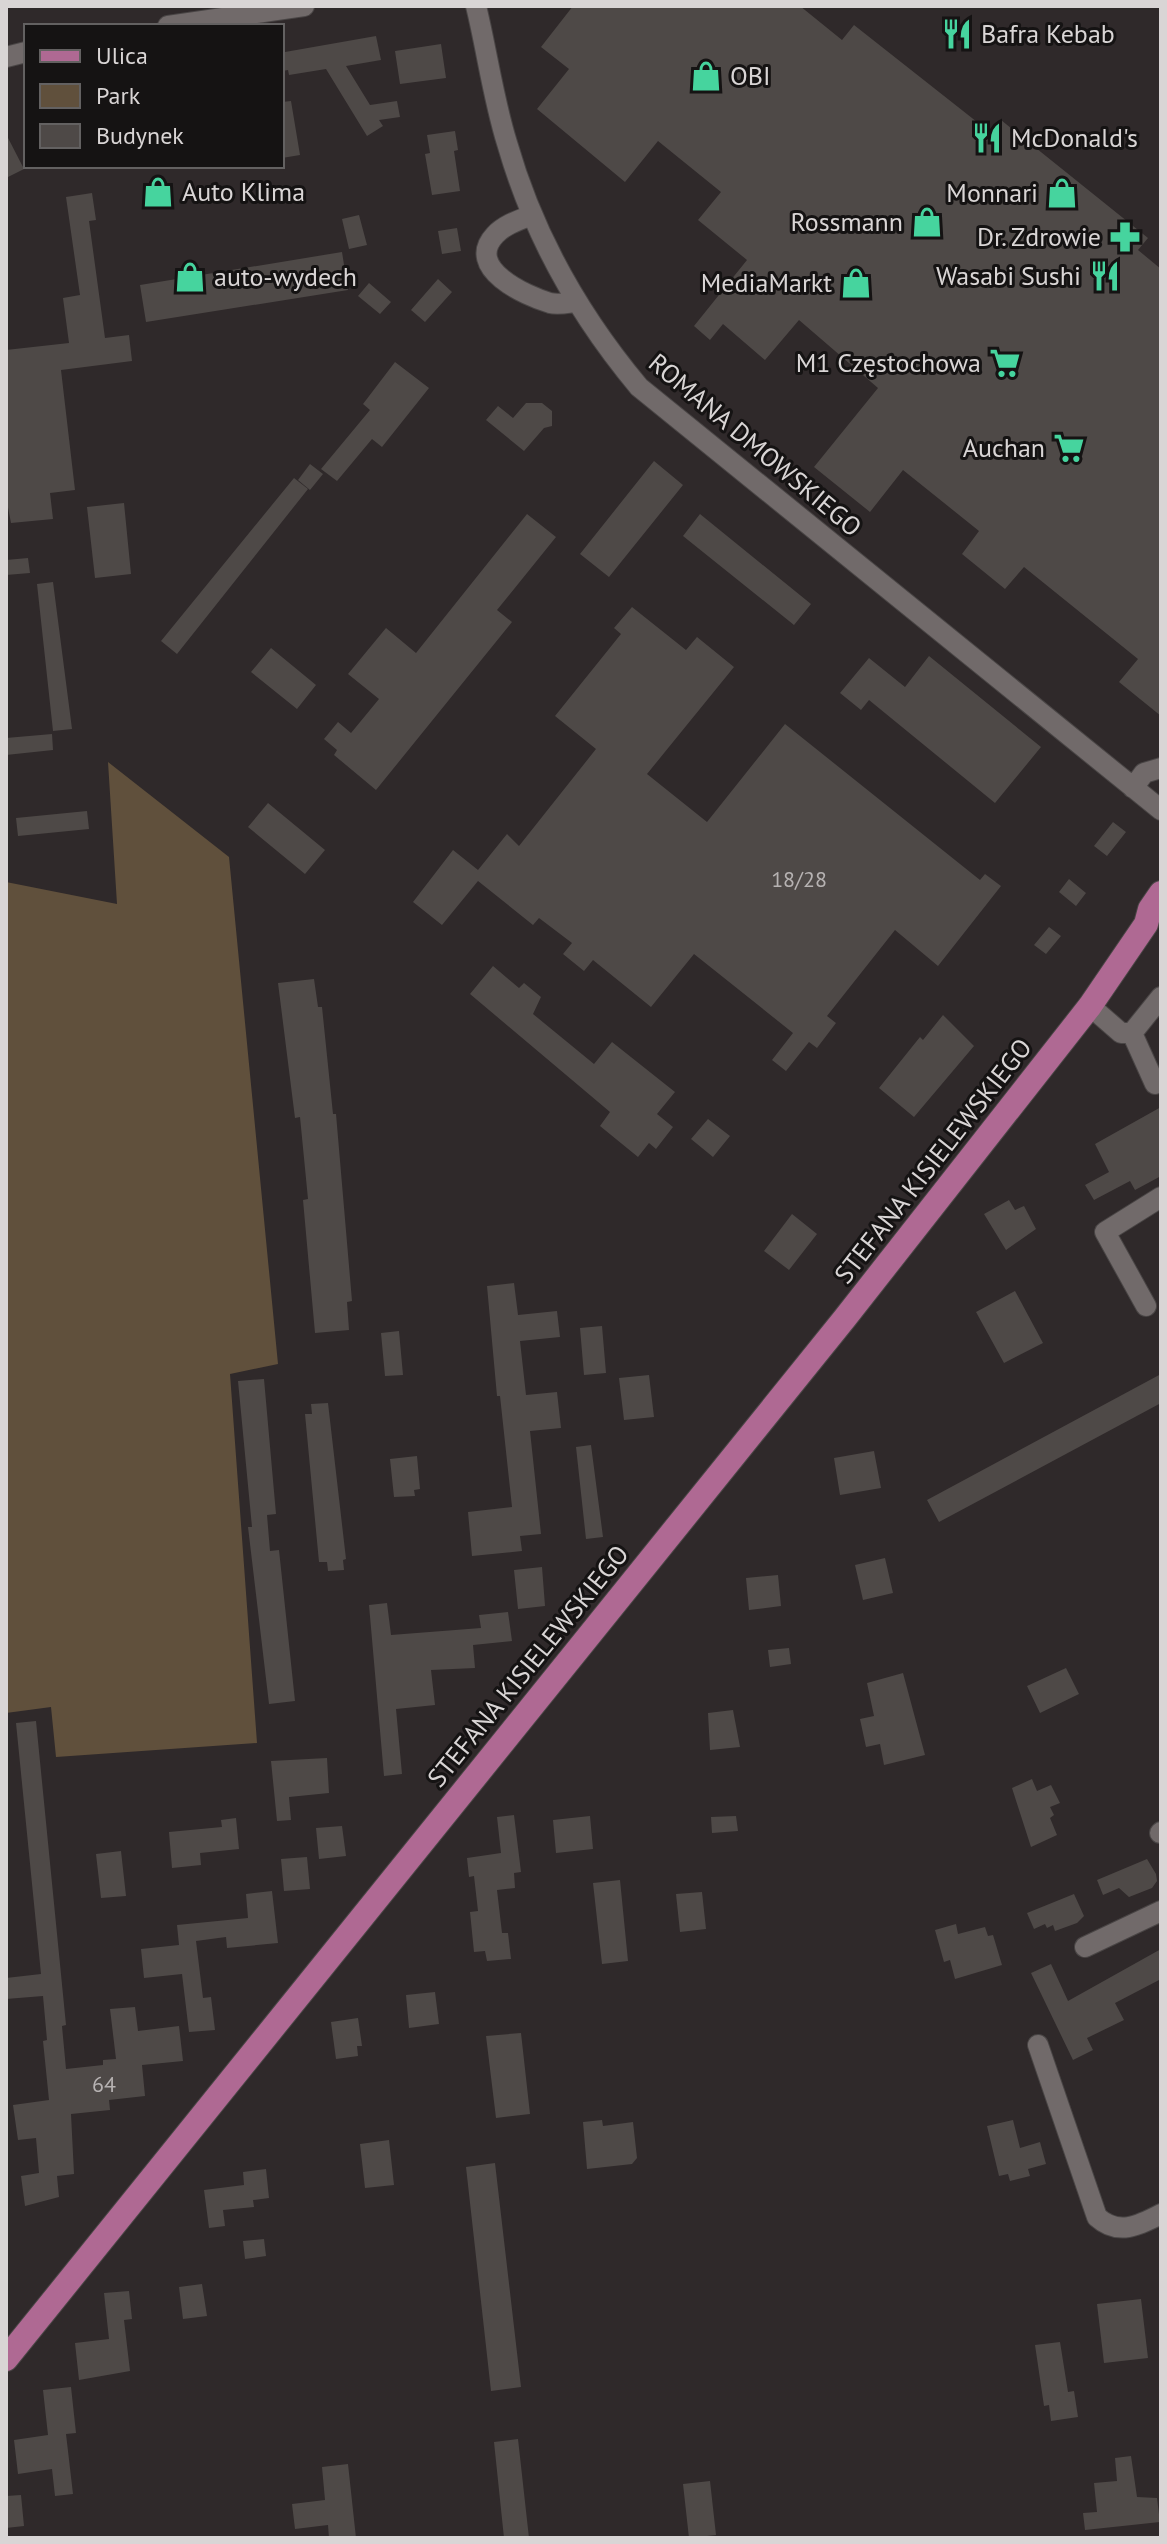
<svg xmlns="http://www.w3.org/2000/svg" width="1167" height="2544" font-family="'PT Sans',sans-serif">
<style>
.green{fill:#60503c}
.building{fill:#4e4947}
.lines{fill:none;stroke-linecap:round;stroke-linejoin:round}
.minor-casing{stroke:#494545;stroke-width:22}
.major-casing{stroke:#494545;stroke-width:26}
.minor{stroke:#716a6a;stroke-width:20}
.major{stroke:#af6993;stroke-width:24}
.labels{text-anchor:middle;stroke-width:6;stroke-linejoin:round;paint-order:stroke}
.number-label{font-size:22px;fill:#b6b2b2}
.poi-label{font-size:26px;fill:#d9d5d5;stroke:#151313;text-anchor:end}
.street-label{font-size:26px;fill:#d9d5d5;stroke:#151313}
</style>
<rect width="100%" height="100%" fill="#2f292a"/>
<!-- green -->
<path class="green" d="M108 762 229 857 278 1364 230 1374 257 1743 56 1757 51 1707 6 1713V882L117 904Z"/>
<!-- building -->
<path class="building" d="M573 6H800L842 40 854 25 991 133 1001 120 1148 238 1138 250 1161 269V716L1119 682 1138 659 1024 567 1005 589 962 554 979 531 903 470 870 512 814 467 878 388 799 320 765 360 723 324 710 340 694 326 747 260 698 220 721 192 658 141 625 182 537 109 569 69 541 47Z
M376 36 381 60 346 66 370 105 397 101 400 117 379 120 383 126 367 136 326 69 289 75 288 70 282 71 285 52Z
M441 44 446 78 400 84 395 51Z
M291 101 300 155 282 158V102Z
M455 131 458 150 454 151 460 191 432 195 425 154 430 153 427 135Z
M6 134 24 169 6 178Z
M92 193 96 220 89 221 105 338 129 335 132 361 61 370 75 490 50 493 53 519 11 523 6 497V350L69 343 63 298 80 295 66 197Z
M359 215 367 245 349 249 342 219Z
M457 228 461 251 442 254 438 231Z
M342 252 348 290 146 322 140 285Z
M438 279 452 292 425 322 411 310Z
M369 283 391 302 380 314 358 296Z
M395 362 429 388 382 447 372 439 337 481 321 469 370 410 363 404Z
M526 403H542L552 411V426L544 428 524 451 486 420 498 406 513 418Z
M654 461 683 485 609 577 580 554Z
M310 464 323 474 310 490 298 480Z
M294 478 308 489 177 654 161 641Z
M124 503 131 574 95 578 87 507Z
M527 514 556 537 497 610 512 622 376 790 334 755 337 750 324 739 338 722 351 733 379 699 348 674 386 628 416 653Z
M700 514 811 604 794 625 683 536Z
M28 558 30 573 6 575V560Z
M53 582 72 729 53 731 37 584Z
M632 607 686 650 697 637 734 667 647 774 707 822 785 724 980 880 985 874 1001 886 938 966 895 930 827 1016 836 1023 817 1048 809 1042 786 1071 772 1060 793 1033 694 954 651 1007 593 960 584 971 563 954 572 943 539 918 533 925 478 881 442 925 413 902 453 850 478 870 507 834 519 846 596 749 555 716 621 634 614 628Z
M271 648 316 685 297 709 251 672Z
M929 656 1041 747 995 803 869 700 861 710 840 693 869 658 905 687Z
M52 734 53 750 6 755V738Z
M268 803 325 850 305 874 248 827Z
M87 811 89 829 18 836 16 818Z
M1113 822 1126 832 1107 856 1094 846Z
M1069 879 1086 893 1076 906 1059 892Z
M1049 927 1061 936 1046 954 1034 945Z
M493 966 519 988 524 983 541 997 533 1014 594 1064 612 1042 675 1092 657 1114 673 1127 656 1149 649 1143 638 1157 600 1126 610 1112 470 994Z
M314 979 318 1007H322L333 1114H336L352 1301 347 1302 349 1330 315 1333 303 1200 308 1199 300 1117 295 1118 278 983Z
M943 1015 974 1046 914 1117 879 1088 920 1037 923 1040Z
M1161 1107V1176L1135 1190 1130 1181 1094 1200 1085 1185 1109 1172 1095 1144Z
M708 1119 730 1136 713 1157 691 1139Z
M1009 1200 1015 1210 1024 1206 1036 1229 1006 1250 984 1214Z
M792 1214 817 1234 789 1270 764 1251Z
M514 1283 518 1315 557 1311 560 1337 520 1341 526 1395 557 1392 561 1428 530 1431 541 1534 520 1536 522 1551 472 1556 468 1512 512 1507 500 1396H497L487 1286Z
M1015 1291 1043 1343 1004 1363 976 1312Z
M602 1326 606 1373 584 1375 580 1328Z
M399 1331 403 1375 385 1376 381 1333Z
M1161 1374V1403L939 1522 927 1500Z
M649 1375 654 1417 624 1420 619 1378Z
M264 1379 276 1514 267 1515 270 1551 279 1550 295 1701 269 1704 248 1527H252L238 1381Z
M328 1403 346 1559 343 1560 344 1570 328 1571 327 1562H319L305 1414H312L311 1404Z
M591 1445 603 1537 586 1539 576 1447Z
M874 1451 881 1488 840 1495 834 1458Z
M417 1456 420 1489 414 1490 415 1496 394 1497 390 1459Z
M885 1558 893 1593 863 1600 855 1565Z
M542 1567 545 1606 518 1609 514 1570Z
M778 1575 781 1606 749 1610 746 1578Z
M387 1603 391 1635 481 1628 479 1615 508 1612 512 1641 473 1645 475 1668 431 1670 435 1705 396 1709 402 1774 384 1776 369 1605Z
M789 1648 791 1664 770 1667 768 1650Z
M1066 1668 1079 1694 1040 1713 1027 1686Z
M903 1673 925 1755 884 1765 880 1744 866 1747 860 1719 874 1716 867 1683Z
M733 1710 740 1747 710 1750 708 1713Z
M36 1721 66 2025 62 2026 66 2069 103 2065V2060L116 2059 110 2009 135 2007 138 2031 179 2026 183 2061 142 2065 145 2096 109 2100 110 2110 71 2114 74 2174 57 2176 59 2197 25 2206 21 2176 39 2173 36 2138 18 2140 13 2105 49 2100 43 2041 47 2040 43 1996 6 1999V1978L41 1974 16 1723Z
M327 1758 329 1793 289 1797 291 1820 277 1821 271 1761Z
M1032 1779 1037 1791 1051 1785 1060 1803 1050 1807 1054 1815 1050 1818 1057 1835 1031 1847 1012 1788Z
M514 1815 521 1872 514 1873 515 1888 497 1890 502 1933H508L511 1959 487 1961 485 1951 474 1952 470 1912 478 1911 474 1876 469 1877 467 1858 501 1853 497 1817Z
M590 1816 593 1849 556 1853 553 1820Z
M736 1816 738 1831 712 1833 711 1817Z
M236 1818 239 1849 200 1853 201 1865 172 1868 169 1832 222 1827 221 1820Z
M342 1826 346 1856 319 1859 316 1828Z
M121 1851 126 1896 101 1898 96 1854Z
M307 1857 310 1889 284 1891 281 1859Z
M1147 1859 1156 1874 1157 1881 1152 1888 1129 1897 1119 1888 1103 1895 1097 1880Z
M620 1880 628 1961 602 1964 593 1883Z
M272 1891 278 1943 227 1948 226 1937 196 1941 203 1998 211 1997 215 2030 189 2032 182 1974 144 1978 141 1949 179 1945 177 1925 248 1918 246 1894Z
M702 1892 706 1929 680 1932 676 1894Z
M1074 1894 1084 1916 1077 1923 1055 1931 1053 1925 1047 1928 1045 1924 1034 1929 1027 1913Z
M956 1924 958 1934 985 1927 988 1936 993 1935 1002 1965 955 1979 950 1960 944 1962 935 1930Z
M1161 1949V1979L1115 2003 1124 2020 1087 2038 1093 2050 1073 2060 1031 1973 1051 1964 1068 2001Z
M435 1992 439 2024 409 2028 406 1995Z
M358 2018 362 2046H357L358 2056 336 2059 331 2022Z
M521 2033 530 2114 496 2118 486 2036Z
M602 2120 603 2126 633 2122 637 2158 632 2164 587 2169 583 2122Z
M1013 2120 1020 2148 1040 2142 1046 2164 1028 2169 1030 2176 1010 2181 1008 2174 999 2176 987 2126Z
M389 2140 394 2185 365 2188 360 2144Z
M495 2163 521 2387 491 2391 466 2167Z
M266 2169 269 2198 253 2200 254 2207 223 2210 225 2226 209 2228 204 2190 244 2185 243 2172Z
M264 2239 266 2256 245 2259 243 2241Z
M202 2284 207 2316 183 2319 179 2287Z
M129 2291 132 2319 124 2320 130 2371 79 2380 75 2343 109 2339 104 2293Z
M1141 2299 1148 2358 1104 2363 1097 2304Z
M1060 2342 1068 2392 1074 2391 1078 2417 1051 2421 1049 2405 1044 2406 1035 2345Z
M71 2387 76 2433 66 2434 73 2494 55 2496 52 2469 18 2474 14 2440 48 2435 43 2390Z
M518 2439 529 2538H504L494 2442Z
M1131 2456 1137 2497 1157 2498 1160 2522 1085 2530 1083 2513 1097 2512 1094 2483 1117 2481 1115 2458Z
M348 2464 356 2538H329L328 2525 295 2529 292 2504 325 2500 322 2467Z
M710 2481 716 2535 689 2538 683 2484Z
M21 2495 24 2526 6 2528V2496Z"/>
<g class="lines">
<!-- minor casing -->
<g class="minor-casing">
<path id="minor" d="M476 6C487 51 493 98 507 143 533 234 578 314 639 387L1161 810
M168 26 304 6
M6 57 26 52
M532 215C519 220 504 225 495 235 464 268 526 296 550 303 558 305 567 303 575 302
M1133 788 1144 773 1161 768
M1090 1006 1121 1033H1132L1161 997
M1132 1033 1155 1084
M1146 1306 1105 1232 1161 1197
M1160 1833 1161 1832
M1085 1947 1161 1911
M1038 2045 1097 2217C1118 2236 1138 2226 1161 2214"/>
</g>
<!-- major casing -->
<g class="major-casing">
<path id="major" d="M6 2359 845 1318 1090 1006 1146 924 1150 909 1161 893"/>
</g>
<!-- minor -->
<use href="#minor" class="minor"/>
<!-- major -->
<use href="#major" class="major"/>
</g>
<!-- icons -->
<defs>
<g id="restaurant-bare" transform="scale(2.4)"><path d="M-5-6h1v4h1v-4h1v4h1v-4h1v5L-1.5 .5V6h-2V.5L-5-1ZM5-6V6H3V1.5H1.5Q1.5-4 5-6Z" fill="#46d49e" stroke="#151313" stroke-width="2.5" paint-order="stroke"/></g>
<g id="shop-bare" transform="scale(2.4)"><path d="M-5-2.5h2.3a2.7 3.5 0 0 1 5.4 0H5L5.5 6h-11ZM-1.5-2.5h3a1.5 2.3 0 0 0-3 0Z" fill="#46d49e" stroke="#151313" stroke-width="2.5" paint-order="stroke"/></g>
<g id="pharmacy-bare" transform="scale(2.4)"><path d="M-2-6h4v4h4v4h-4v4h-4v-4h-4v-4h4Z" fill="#46d49e" stroke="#151313" stroke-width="2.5" paint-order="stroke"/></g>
<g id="supermarket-bare" transform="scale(2.4)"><path d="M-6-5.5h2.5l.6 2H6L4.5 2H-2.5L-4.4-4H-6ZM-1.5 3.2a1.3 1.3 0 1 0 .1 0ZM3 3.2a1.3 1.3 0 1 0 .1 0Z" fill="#46d49e" stroke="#151313" stroke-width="2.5" paint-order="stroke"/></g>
</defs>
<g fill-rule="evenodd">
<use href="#restaurant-bare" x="957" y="34"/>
<use href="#shop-bare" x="706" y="76"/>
<use href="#restaurant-bare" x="987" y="138"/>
<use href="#shop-bare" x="158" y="192"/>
<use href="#shop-bare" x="1062" y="193"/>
<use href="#shop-bare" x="927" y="222"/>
<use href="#pharmacy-bare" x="1125" y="237"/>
<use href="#restaurant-bare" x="1105" y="276"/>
<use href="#shop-bare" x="190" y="277"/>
<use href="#shop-bare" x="856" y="283"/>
<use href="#supermarket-bare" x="1005" y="363"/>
<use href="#supermarket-bare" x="1069" y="448"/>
</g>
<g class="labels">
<!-- number labels -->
<g class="number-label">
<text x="799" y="887">18/28</text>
<text x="104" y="2092">64</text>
</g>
<!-- poi labels -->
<g class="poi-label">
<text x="981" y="43" text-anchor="start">Bafra Kebab</text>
<text x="730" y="85" text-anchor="start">OBI</text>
<text x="1011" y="147" text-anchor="start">McDonald's</text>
<text x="182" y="201" text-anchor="start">Auto Klima</text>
<text x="1038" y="202">Monnari</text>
<text x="903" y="231">Rossmann</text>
<text x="1101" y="246">Dr. Zdrowie</text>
<text x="1081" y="285">Wasabi Sushi</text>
<text x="214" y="286" text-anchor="start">auto-wydech</text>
<text x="832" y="292">MediaMarkt</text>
<text x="981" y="372">M1 Częstochowa</text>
<text x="1045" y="457">Auchan</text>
</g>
<!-- street labels -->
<g class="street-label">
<text transform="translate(755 445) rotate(40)" y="9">ROMANA DMOWSKIEGO</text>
<text transform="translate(933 1161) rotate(-52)" y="9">STEFANA KISIELEWSKIEGO</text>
<text transform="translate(528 1666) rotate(-51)" y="9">STEFANA KISIELEWSKIEGO</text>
</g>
</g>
<!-- border -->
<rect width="1167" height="2544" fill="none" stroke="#d9d5d5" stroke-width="16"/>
<!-- legend -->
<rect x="24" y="24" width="260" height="144" fill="#151313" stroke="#636161" stroke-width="2"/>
<rect x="40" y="50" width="40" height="12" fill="#af6993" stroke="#636161" stroke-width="2"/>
<text x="96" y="64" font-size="24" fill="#d9d5d5">Ulica</text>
<rect x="40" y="84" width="40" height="24" fill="#60503c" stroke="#636161" stroke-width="2"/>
<text x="96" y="104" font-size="24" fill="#d9d5d5">Park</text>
<rect x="40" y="124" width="40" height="24" fill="#4e4947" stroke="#636161" stroke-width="2"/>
<text x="96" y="144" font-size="24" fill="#d9d5d5">Budynek</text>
</svg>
